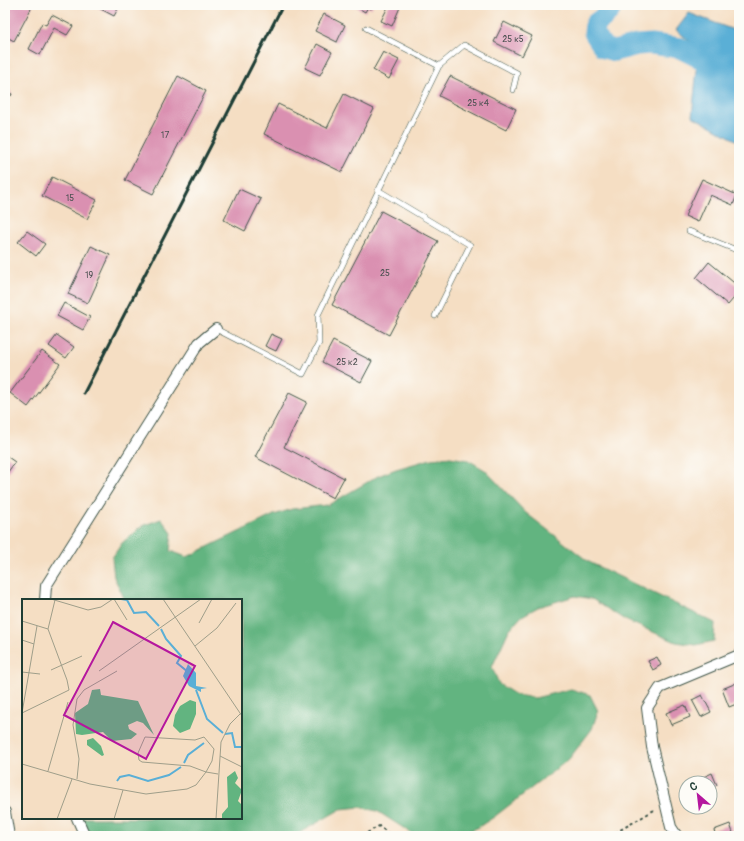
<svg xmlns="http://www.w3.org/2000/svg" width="744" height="841" font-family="Pangolin,sans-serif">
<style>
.forest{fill:#62b480;stroke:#40785a}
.water{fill:#5aafd6;stroke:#3c7685}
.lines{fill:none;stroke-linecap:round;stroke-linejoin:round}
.river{stroke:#5aafd6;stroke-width:21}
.building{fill:#da90b1}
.service-casing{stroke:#3f5549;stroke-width:6}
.minor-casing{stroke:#3f5549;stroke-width:12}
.path{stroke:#3f5549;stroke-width:2;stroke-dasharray:3 3;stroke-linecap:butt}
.service{stroke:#fff;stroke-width:5}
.minor{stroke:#fff;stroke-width:10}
.rail{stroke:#1f3d34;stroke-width:3}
.labels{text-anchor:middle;stroke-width:3;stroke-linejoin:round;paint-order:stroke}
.number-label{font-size:9px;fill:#4e5253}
.inset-river{fill:none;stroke:#5aafd6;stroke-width:2}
.inset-road{fill:none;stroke:#9f9e8a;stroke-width:1}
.view{fill:#b5179e;fill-opacity:0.15;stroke:#b5179e;stroke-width:2}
.inset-edge{fill:none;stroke:#1f3d34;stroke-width:2}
</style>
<rect width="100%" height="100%" fill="#fdfcf7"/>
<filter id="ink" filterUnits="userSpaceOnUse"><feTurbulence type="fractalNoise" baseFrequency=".025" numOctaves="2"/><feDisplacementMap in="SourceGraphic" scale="8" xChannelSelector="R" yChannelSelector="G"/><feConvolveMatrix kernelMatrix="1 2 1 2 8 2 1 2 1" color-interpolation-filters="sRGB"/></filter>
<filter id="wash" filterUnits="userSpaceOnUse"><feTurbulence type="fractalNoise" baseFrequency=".012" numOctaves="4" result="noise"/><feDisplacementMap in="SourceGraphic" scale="16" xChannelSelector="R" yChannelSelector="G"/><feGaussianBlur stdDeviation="0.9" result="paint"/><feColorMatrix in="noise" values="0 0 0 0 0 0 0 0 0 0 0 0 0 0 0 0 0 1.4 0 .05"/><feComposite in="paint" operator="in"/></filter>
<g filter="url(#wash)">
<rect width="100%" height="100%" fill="#f5dec3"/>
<!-- forest -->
<path class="forest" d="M450 457 468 460 485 470 526 513 589 562 715 623 714 641 696 645 676 642 625 620 592 599 575 596 538 607 522 616 509 630 492 667 499 684 516 695 535 698 571 689 590 695 598 711 592 729 569 759 494 817 477 828 454 836H416L377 811 360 807 341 809 294 836H88L81 818H241V600H125L114 577 112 558 122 543 142 526 161 519 172 533 170 551 187 557 274 515 292 509 328 505 378 476 396 469 431 459Z"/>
<!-- water -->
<path class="water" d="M689 13 739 32V142L692 116 699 49 676 30Z"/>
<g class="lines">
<!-- river -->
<path class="river" d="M612 5C611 13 601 19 595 24L594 33 604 48 614 51 637 45 652 44 680 48 710 63 739 110"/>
</g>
<g id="blocks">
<!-- building -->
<path class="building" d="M5 5H33L14 41 5 36 7 29H5Z
M93 5H120L114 16Z
M355 5H373L371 9 368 7 365 12 355 6Z
M389 5H401L392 26 381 21Z
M324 14 345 25 337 42 315 31Z
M52 15 73 26 67 35 54 28 40 55 29 49 42 23 46 25Z
M504 22 532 36 522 56 494 42Z
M317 44 332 52 320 75 305 68Z
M383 52 399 60 389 79 373 70Z
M178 76 206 91 153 194 125 180Z
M450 76 516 109 506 130 439 96Z
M5 80 12 95 5 98Z
M344 94 374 109 342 172 264 134 278 104 327 128Z
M52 177 97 200 87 219 42 196Z
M702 179 737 195 733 205 710 195 698 222 685 216Z
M239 189 261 199 245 231 224 220Z
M381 211 438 241 389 335 332 305Z
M27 231 45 244 36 256 18 242Z
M91 246 110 255 88 303 68 294Z
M709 262 739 287V292L728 305 696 278Z
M64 303 90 317 83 330 57 316Z
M271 334 282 339 276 351 265 346Z
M57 335 74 347 66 358 49 346Z
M333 341 372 361 361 382 322 362Z
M42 351 60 364 28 407 10 393Z
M289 393 307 402 284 447 344 478 333 498 255 457Z
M5 455 15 462 5 476Z
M657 657 661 665 653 670 648 661Z
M739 682V703L729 707 722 689Z
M702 695 711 712 701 717 692 700Z
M685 705 690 717 671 725 666 713Z
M712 773 717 785 710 789V783H694L693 782Z
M730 824 734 836H716L714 830Z"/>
</g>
</g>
<g filter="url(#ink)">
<use href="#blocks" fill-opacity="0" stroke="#3f5549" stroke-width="1"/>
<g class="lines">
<!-- service casing -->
<g class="service-casing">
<path id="service" d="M439 66 464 45 517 73 513 90
M378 190 470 245 435 316
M689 231 739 251
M216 329 303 374 319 343 318 315 439 66 366 28"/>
</g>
<!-- minor casing -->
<g class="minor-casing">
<path id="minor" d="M45 600 46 586 199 343 216 329
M5 812 9 836
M77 818 85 836
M677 836 671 827 652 747 647 708 660 688 739 655"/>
</g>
<!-- path -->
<path class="path" d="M362 836 379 826 392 836
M610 836 656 809"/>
<!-- service -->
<use href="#service" class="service"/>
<!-- minor -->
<use href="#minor" class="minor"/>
<!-- rail -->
<path class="rail" d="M84 393 283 5"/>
</g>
</g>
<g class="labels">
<!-- number labels -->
<g class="number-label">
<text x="513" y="42">25 к5</text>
<text x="478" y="106">25 к4</text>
<text x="165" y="138">17</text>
<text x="70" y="201">15</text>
<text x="385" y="276">25</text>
<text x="89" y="278">19</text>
<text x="347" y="365">25 к2</text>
</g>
</g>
<!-- overview -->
<g transform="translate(22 599)">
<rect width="220" height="220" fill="#f5dec3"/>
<path d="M78 90 79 96 116 102 132 136 121 124 115 122 106 126 107 130 115 135 109 140 90 142 81 133 60 136 54 135 53 114 66 105 70 91ZM168 101 174 103V115L168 130 158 134 151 127 153 116 158 107ZM71 139 79 147 82 156 80 157 65 146V141ZM213 172 216 179 213 184 220 191 216 202 220 206V220H200V215L206 208 205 178Z" fill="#62b480"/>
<path d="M166 65 174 74V87L185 89 179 90V93L167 87 161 77Z" fill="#5aafd6"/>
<path class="inset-river" d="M99 0 105 1 112 14 124 13 137 27M139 30 144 40 159 57 155 64 166 73M174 91 185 120 201 134M203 135 210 134 213 148H220M162 164 166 156 182 144M95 182 98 178 107 176 126 182 147 176 159 168"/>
<path class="inset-road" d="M29 0 66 11 79 8 91 0M92 0 105 21M141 0 220 117M0 22 26 30M177 24 190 0M0 41 12 45M173 47 195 29 214 4M29 71 60 57M77 72 179 0M0 73 18 75M0 114 47 91 45 81 26 30 33 1M0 114 15 27M123 138 173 141 182 138 192 150 190 162 184 173 168 167 120 163 117 161 116 154ZM198 157 220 168M0 165 68 185 124 195 165 190 174 186 184 173 196 175M26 172 46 103M55 180 57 160 51 126 55 100 62 91 95 72M35 220 50 180M92 220 101 191M194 220 199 143 208 125 218 115"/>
<path class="view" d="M91 23 173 67 124 160 42 116Z"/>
<rect width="220" height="220" class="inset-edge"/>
</g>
<!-- margin -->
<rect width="744" height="841" fill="none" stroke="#fdfcf7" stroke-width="20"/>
<!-- north arrow -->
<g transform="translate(698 795) rotate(332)"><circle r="19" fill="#fdfcf7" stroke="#a4b0a9"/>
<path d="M0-3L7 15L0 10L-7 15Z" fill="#b5179e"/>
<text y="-6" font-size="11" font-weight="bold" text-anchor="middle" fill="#1f3d34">С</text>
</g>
</svg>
